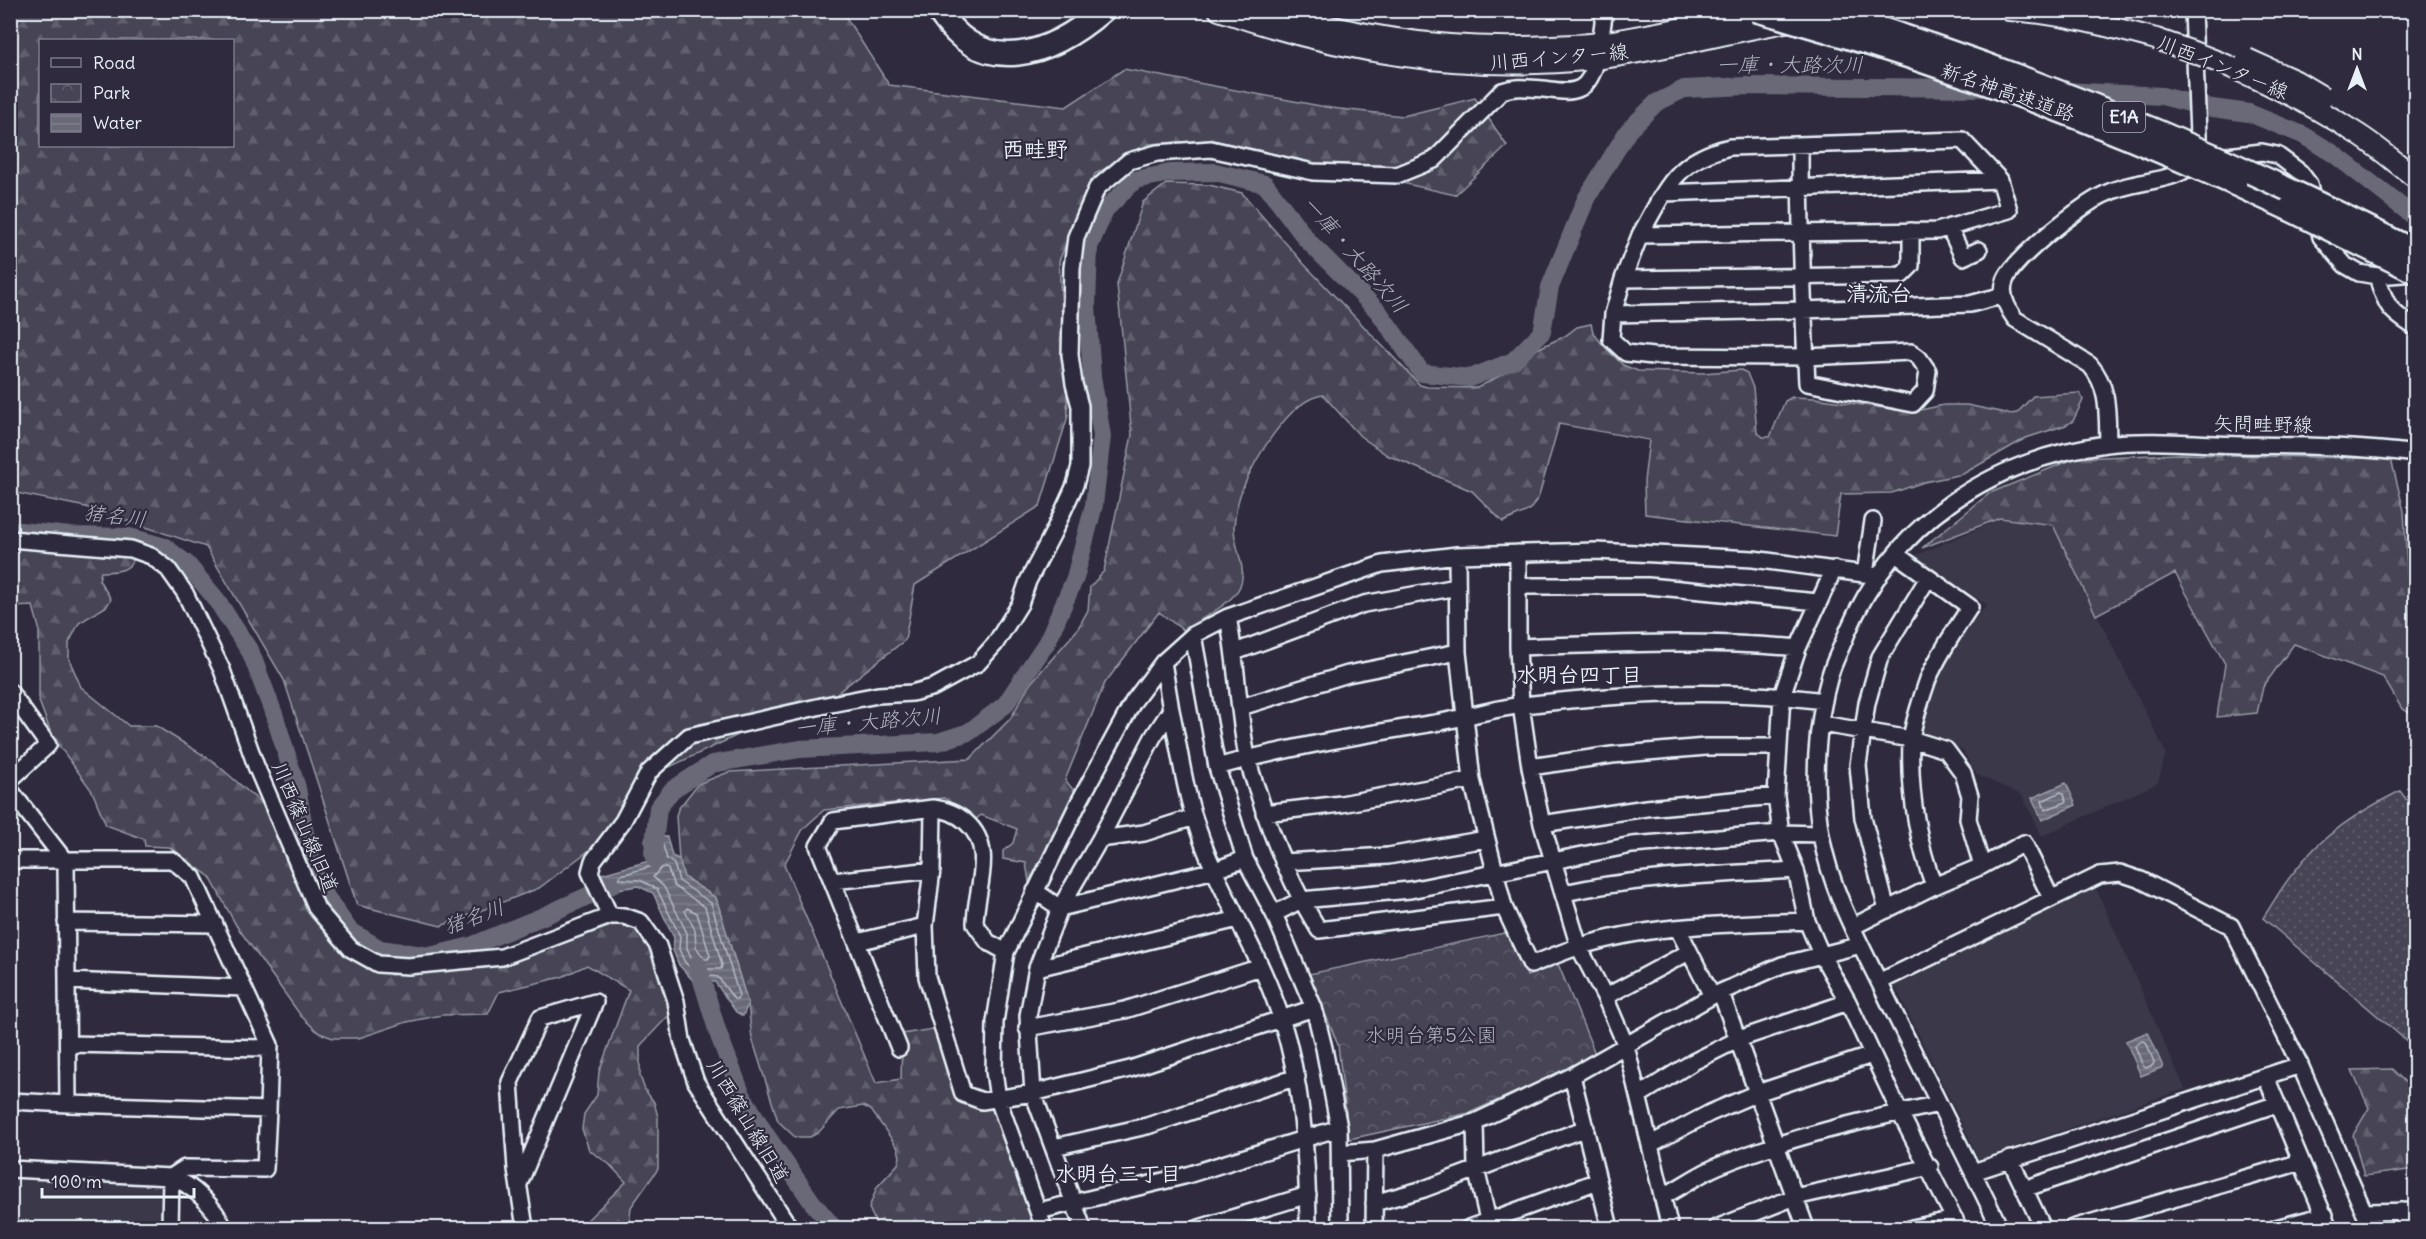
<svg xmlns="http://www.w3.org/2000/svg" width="2426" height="1239" font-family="Delius,'Klee One',sans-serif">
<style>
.built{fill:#3b3749}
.grass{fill:url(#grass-dots);stroke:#979aa6;stroke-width:1.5}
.forest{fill:url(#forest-firs);stroke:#979aa6;stroke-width:1.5;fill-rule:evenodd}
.park{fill:url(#park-crowns);stroke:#979aa6;stroke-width:1.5}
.water{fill:url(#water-rules);stroke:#9c9fab;stroke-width:1.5}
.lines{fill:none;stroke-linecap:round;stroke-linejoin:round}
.shore{stroke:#b5bbc5;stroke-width:1.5}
.river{stroke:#696978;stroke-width:18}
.minor-casing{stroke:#e8f1f8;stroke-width:20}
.major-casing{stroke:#e8f1f8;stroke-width:24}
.highway-casing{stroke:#e8f1f8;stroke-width:27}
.minor{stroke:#2f2a3d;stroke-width:15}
.major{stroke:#2f2a3d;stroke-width:20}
.highway{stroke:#2f2a3d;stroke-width:22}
.major-bridge-casing{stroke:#e8f1f8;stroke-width:24;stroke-linecap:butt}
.highway-bridge-casing{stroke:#e8f1f8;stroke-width:27;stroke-linecap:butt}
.major-bridge{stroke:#2f2a3d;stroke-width:20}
.highway-bridge{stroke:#2f2a3d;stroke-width:22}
.labels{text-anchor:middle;stroke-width:4.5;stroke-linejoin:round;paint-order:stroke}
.shield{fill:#2f2a3d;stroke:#b0b5c0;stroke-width:1.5}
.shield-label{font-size:18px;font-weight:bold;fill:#e8f1f8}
.street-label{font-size:20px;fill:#e8f1f8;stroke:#2f2a3d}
.park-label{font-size:20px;fill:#afb4bf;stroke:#2f2a3d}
.water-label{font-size:21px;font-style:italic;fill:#afb4be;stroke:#2f2a3d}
.neighbourhood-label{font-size:21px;font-weight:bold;fill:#e8f1f8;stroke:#2f2a3d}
.quarter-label{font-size:22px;font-weight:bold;fill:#e8f1f8;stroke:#2f2a3d}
</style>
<defs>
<pattern id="grass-dots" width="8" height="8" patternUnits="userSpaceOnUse" patternTransform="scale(1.5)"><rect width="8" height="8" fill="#464455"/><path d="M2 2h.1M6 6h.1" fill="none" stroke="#615f6e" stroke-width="1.8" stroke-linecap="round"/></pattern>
<pattern id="forest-firs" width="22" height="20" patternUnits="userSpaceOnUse" patternTransform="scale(1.5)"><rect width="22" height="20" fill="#464455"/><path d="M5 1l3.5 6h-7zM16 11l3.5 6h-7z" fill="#615f6e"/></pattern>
<pattern id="park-crowns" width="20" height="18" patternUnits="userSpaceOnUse" patternTransform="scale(1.5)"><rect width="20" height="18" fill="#464455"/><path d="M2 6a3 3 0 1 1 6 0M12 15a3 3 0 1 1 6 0" fill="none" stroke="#615f6e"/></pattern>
<pattern id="water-rules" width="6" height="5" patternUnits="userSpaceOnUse" patternTransform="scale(1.5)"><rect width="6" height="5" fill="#696978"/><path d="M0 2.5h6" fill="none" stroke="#7e7f8c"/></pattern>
</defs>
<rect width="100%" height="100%" fill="#2f2a3d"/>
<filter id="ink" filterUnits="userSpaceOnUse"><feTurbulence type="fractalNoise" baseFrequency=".0167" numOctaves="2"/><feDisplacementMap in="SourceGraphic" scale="12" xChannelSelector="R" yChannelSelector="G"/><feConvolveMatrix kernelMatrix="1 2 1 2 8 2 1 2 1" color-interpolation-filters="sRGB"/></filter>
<g filter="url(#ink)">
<!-- built -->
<path class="built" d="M2001 519 2053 526 2166 753 2158 783 2042 836 2022 795 1977 775 1963 751 1922 731 1933 684 1951 648 1987 605 1914 556Z
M2094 884 2185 1089 1979 1159 1893 982Z
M11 1180 167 1184V1228H11Z"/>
<!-- grass -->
<path class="grass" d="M2400 791 2415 811V1048L2263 918C2273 903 2282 886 2294 872 2321 835 2360 811 2400 791Z"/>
<!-- forest -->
<path class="forest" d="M10 11H842L889 85 1066 107 1124 69 1331 108 1403 116 1475 98 1507 146 1455 195 1212 140 1149 144 1095 174 1059 261 1068 416 1040 506 915 585 905 640 815 710 740 734 665 769 604 839 539 888 441 926 357 905 284 680 206 547 86 507 11 492ZM40 40H232V146H40Z
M1166 184 1209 185 1242 193 1304 264 1420 385 1427 387 1477 388 1520 365 1537 349 1565 336 1577 327 1591 324 1593 332 1602 344 1623 365 1638 371 1703 373 1741 370 1747 373 1753 388 1757 432 1763 437H1770L1785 401 1792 397 1815 398 1911 412 1944 405H1967L2010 414 2017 413 2033 396 2080 393 2083 400 2073 421 2066 425 2026 438 1963 474 1924 482 1892 493 1841 494 1835 536 1645 514 1644 481 1649 440 1559 424 1539 496 1530 510 1503 522 1472 491 1387 455 1360 436 1323 395C1289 399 1254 461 1242 490 1238 500 1235 516 1234 527 1233 545 1248 568 1240 586 1233 604 1200 619 1183 630L1159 612 1105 683 1065 780 1076 793 1029 882 1026 863 1003 859V851L1013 843 1017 829 981 815 975 820 944 798 824 810 803 829 784 865 876 1083 901 1079 902 1034 933 1029 956 1099 993 1110 1034 1228H878L869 1208 877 1187 898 1164 900 1157 898 1148 871 1110 863 1106 839 1110 818 1133 810 1137H795L778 1121 752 1038 748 1004 716 898 683 877 679 859 676 816 678 809 698 784 729 772 970 759 1010 719 1030 684 1077 630 1088 610 1090 587 1104 571 1132 435 1117 284 1143 202Z
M2179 454 2391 459 2404 511 2411 643 2415 648V715L2402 709 2383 677 2294 644 2263 687 2257 713 2217 717 2225 664 2175 573 2096 615 2053 525 2000 518 1922 548 1990 493 2076 458Z
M11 544 134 558C128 573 116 571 101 572L99 580 111 599 107 606 79 623 69 643V659L81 687 129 726H156L213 761 268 809 354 958 391 975 504 964 614 925 635 926 653 951 672 1012 640 1046V1076L645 1090 654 1102 658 1117V1169L631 1207 629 1228H579L626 1182 609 1164 589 1150 582 1129 584 1114 597 1095 599 1072 629 990 587 965 562 977 499 992 488 1014 442 1015 407 1022 359 1038H333L319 1033 301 1016 236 925 210 877 169 847 145 846 144 839 106 825 92 791 52 736 39 701V628L33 606 11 607Z
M2392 1069 2415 1092V1169L2364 1176 2353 1135 2369 1108 2352 1070Z"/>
<!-- park -->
<path class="park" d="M1509 932 1527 976 1558 964 1596 1056 1469 1113 1349 1139 1338 1045 1309 974Z"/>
<!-- water -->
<path class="water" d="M2066 783 2076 805 2042 820 2032 798Z
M647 836 667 837 672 856 679 859 684 877 716 898 748 1004 743 1016 736 1012 715 982H709L700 988 679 965 673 950 674 938 653 893 638 886 605 891 598 875 649 861 645 840Z
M2148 1032 2163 1067 2141 1076 2126 1041Z"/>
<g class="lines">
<!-- shore -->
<path class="shore" d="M2061 792 2064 794 2066 802 2045 810 2042 801Z
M655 843 663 845 667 859 674 864 679 881 711 903 739 996 737 999H734L718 977 709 976 700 979 684 961 679 949 680 936 657 889 640 880 619 879 621 875 653 866 655 860 652 846Z
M662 867 668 869 674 886 705 907 722 965 721 969H702L691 957 687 948V933L664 887 653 877Z
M687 908 697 913 710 956 708 959H704L696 947 695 930 685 911Z
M2142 1041 2146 1042 2154 1062 2153 1065 2146 1068 2143 1066 2135 1046Z"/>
<!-- river -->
<path class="river" d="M2065 91 2162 96 2205 107 2249 113 2303 135 2334 154 2416 218
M10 530 71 536 129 537 165 547 187 564 216 599 251 653 275 717 297 788 305 833 318 885 349 930 380 949 430 956 471 946 546 915 612 885
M656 860 653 852 658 808 672 790 712 764 800 749 938 742 969 732 1005 705 1047 642 1075 578 1094 505 1102 436 1092 376 1087 306 1089 247 1105 210 1135 180 1170 173 1215 172 1265 184 1307 240 1378 311 1422 373 1470 378 1513 361 1542 332 1550 287 1586 199 1628 131 1656 103 1684 89 1747 86 1990 88
M697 964 718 1033 741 1093 764 1132 812 1202 834 1228"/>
<!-- minor casing -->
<g class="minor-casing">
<path id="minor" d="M1962 140 2000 180 2009 210 1937 231 1640 235C1666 189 1675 160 1730 147Z
M2218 157 2262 152 2277 155 2300 172 2309 184 2321 237 2345 265 2359 273 2377 276 2416 273
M1664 193 2000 180
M1949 227 1963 257 1979 250
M1640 235 1623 279 1613 314 1802 310 1970 304 2004 295
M2377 276C2386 307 2389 311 2416 328
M1623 279 1902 275 1911 266V231
M1613 314 1611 339 1626 353 1653 356 1806 357 1911 352 1919 358 1928 371 1925 391 1913 404 1807 383C1803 304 1800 225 1800 146
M2108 444C2107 415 2110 388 2090 365L2015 319C2007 308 2000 294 2005 281 2012 259 2083 204 2105 194 2136 178 2174 185 2199 160L2193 10
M10 539 131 549 151 556 168 569 185 593 222 670 256 766 317 909 351 949 378 964 408 966 502 957 610 916H624L641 922 658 946 676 1001 682 1040 696 1082 790 1228
M1518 553V647L1521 705 1530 767 1542 824 1579 947 1605 997 1626 1046 1670 1228
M1457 555 1458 652 1472 780 1504 907 1531 965C1546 959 1562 952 1578 947 1651 924 1732 924 1807 921
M1897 555 1970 607C1955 630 1939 654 1928 679 1923 693 1912 727 1911 741 1909 790 1917 840 1934 886
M1834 569 1798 648 1782 696 1776 796 1781 833 1796 870 1807 921 1821 954 1848 1002 1900 1113 1959 1228
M1865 574 1873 521
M1518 586H1648L1818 602
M1228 617C1237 663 1238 711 1247 757 1250 769 1254 781 1258 792 1273 841 1292 887 1319 930L1504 907
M1193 635 1217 767 1245 859 1274 914 1314 1008 1324 1048 1339 1128 1340 1228
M1518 647C1611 644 1705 639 1798 648
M1235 652 1364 604 1457 587
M10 692 48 745 10 780
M1241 707 1348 674 1458 652
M1171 710C1179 745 1183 783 1194 817 1215 888 1260 950 1282 1021 1303 1088 1308 1160 1308 1228
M1822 724 1911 739 1946 750 1963 773 1970 796 1968 819 1982 866
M1217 767C1288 747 1362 735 1435 723 1465 718 1494 708 1524 705 1622 693 1726 688 1824 701
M1530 767 1612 755 1706 747H1778
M10 790 66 862 68 1104 268 1110 265 1169 185 1168 171 1177 170 1228
M933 808 932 870 925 926 927 977 963 1094 982 1101 1033 1093 1130 1069 1314 1008
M1264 813 1341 804 1472 780
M1542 824 1646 808 1776 796
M1100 839 1144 833 1194 817
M10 860H172L193 877 270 1045 268 1110
M1283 862 1388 856 1486 839
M833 881 932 870
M1035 891 1060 908 1215 870 1245 859
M1564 893C1641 876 1717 875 1796 870
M1887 910 1863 818 1858 765 1867 703 1880 657 1928 578
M1274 914 1301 900 1410 890 1632 845 1781 833 1821 834
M610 916 590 872 593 861 623 821 649 772 689 736 826 705 878 695 912 693 934 687 978 663 995 644 1020 604 1028 581 1053 533 1075 485 1080 466V406L1074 384 1070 355 1072 268 1076 237 1097 188 1129 161 1157 153 1211 149 1313 172 1397 175 1434 160 1502 91C1516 86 1528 88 1543 89 1554 90 1569 94 1580 88 1599 79 1601 30 1605 10
M66 922 215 924
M1852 927 1934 886 1982 866 2024 843 2051 898
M1678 929 1712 996
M857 942 925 926
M1037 968 1238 919
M67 981 244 988
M1879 982 2100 875 2120 873 2141 880 2231 926 2300 1065 2371 1228
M1721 993 1806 1228
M1605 997 1689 952
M1027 1028 1125 1010 1261 967
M69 1044 269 1048
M899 1048 818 846 833 821 933 808C946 810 956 813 966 822 997 849 975 890 975 924L988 942 1006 952
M1572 1076 1610 1228
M2266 1077 2329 1228
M1638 1096 1693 1062 1739 1039 1848 1002
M10 1101 68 1104
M1475 1122 1476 1169 1490 1228
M1651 1144 1710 1113 1757 1093 1872 1055
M1054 1147 1147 1126 1297 1077
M1375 1150 1475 1122 1572 1076 1712 996 1782 965 1861 945
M1340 1153 1375 1150 1374 1228
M2010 1159 2043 1228
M10 1169 171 1177C193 1185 215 1207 224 1228
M1973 1172 2300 1065
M519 1184 595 1002 540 1018 510 1082 516 1169 525 1228
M2024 1189 2277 1104
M1662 1197C1681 1187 1699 1174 1718 1166 1789 1137 1864 1120 1939 1104
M1374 1203 1424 1189 1586 1128
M1039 1211 1184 1176 1339 1128
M2401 1211 2409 1228
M2365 1212 2416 1211
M1044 1228 998 1099 994 1071 995 1022 1006 952 1079 802 1133 702 1163 662 1193 635 1228 617 1382 564 1457 555 1596 551 1753 559 1879 576
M1083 1228 1033 1093 1028 1016 1037 968 1060 908 1100 839 1153 737 1171 710 1163 662
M1199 1228 1308 1195
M1469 1228 1598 1181
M1716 1228 1795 1197 1930 1167
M1912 1228 1955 1219
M2000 1228C1963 1151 1924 1074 1886 996 1861 945 1831 892 1821 835 1812 784 1816 724 1830 675 1834 661 1842 647 1847 633 1894 523 1989 460 2106 444 2150 439 2197 444 2241 445 2300 446 2358 446 2416 454
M2072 1228 2301 1162
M2276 1228 2325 1215"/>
</g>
<!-- major casing -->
<g class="major-casing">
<path id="major" d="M1219 10C1342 53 1464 73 1595 59 1661 51 1726 32 1792 21
M1273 10C1364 40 1456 51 1551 46 1567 45 1585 45 1601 43 1658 34 1714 21 1770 11
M2009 10C2059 13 2108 26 2156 39"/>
</g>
<!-- highway casing -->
<g class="highway-casing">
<path id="highway" d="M938 10C983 81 1051 55 1103 10
M2235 184 2289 209"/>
</g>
<!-- minor -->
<use href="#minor" class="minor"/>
<!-- major -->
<use href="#major" class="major"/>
<!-- highway -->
<use href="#highway" class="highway"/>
<!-- major-bridge casing -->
<g class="major-bridge-casing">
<path id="major-bridge" d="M2156 39C2226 62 2294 93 2356 133 2377 146 2396 163 2416 178
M2247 59 2296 81 2323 97"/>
</g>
<!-- highway-bridge casing -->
<g class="highway-bridge-casing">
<path id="highway-bridge" d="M1755 10C1920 55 2080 114 2235 184
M1822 10C2027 73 2225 154 2416 252
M2289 209 2416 272"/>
</g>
<!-- major-bridge -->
<use href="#major-bridge" class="major-bridge"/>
<!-- highway-bridge -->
<use href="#highway-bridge" class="highway-bridge"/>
</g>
</g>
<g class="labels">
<!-- shield labels -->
<rect class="shield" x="2103" y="102" width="42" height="30" rx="4.5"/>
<g class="shield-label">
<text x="2124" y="123">E1A</text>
</g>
<!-- street labels -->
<g class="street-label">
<text transform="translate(1559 57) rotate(-5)" y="7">川西インター線</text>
<text transform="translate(2223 67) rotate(22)" y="7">川西インター線</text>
<text transform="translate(2008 92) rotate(19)" y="7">新名神高速道路</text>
<text transform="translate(2263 424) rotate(1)" y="7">矢問畦野線</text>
<text transform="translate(305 827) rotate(67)" y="7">川西篠山線旧道</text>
<text transform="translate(748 1121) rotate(59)" y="7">川西篠山線旧道</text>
</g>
<!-- park labels -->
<g class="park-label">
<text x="1431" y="1042">水明台第5公園</text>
</g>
<!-- water labels -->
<g class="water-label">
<text x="1790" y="72">一庫・大路次川</text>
<text transform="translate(1355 255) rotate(49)" y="7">一庫・大路次川</text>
<text transform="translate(115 516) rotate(7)" y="7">猪名川</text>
<text transform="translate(868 722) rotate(-5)" y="7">一庫・大路次川</text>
<text transform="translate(474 917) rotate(-20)" y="7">猪名川</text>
</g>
<!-- neighbourhood labels -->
<g class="neighbourhood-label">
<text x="1579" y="682">水明台四丁目</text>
<text x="1118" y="1181">水明台三丁目</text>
</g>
<!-- quarter labels -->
<g class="quarter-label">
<text x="1035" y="157">西畦野</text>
<text x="1879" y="301">清流台</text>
</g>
</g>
<!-- margin -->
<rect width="2426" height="1239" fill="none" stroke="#2f2a3d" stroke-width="36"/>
<rect x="18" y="18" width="2390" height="1203" fill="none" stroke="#e8f1f8" stroke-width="2" filter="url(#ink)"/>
<!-- legend -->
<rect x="39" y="39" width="195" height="108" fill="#2f2a3d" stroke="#797a88" stroke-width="1.5"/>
<rect x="51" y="58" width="30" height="9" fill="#2f2a3d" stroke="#797a88" stroke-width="1.5"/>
<text x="93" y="69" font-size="18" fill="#e8f1f8">Road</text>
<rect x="51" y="84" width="30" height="18" fill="url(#park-crowns)" stroke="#797a88" stroke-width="1.5"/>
<text x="93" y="99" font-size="18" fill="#e8f1f8">Park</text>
<rect x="51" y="114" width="30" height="18" fill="url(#water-rules)" stroke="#797a88" stroke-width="1.5"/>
<text x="93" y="129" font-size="18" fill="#e8f1f8">Water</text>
<!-- north arrow -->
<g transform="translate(2357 69)" stroke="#2f2a3d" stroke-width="4.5" paint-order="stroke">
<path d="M0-4.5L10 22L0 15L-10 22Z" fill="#e8f1f8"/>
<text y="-9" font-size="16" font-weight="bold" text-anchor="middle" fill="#e8f1f8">N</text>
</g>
<!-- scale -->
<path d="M42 1188v9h152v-9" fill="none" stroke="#e8f1f8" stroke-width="3"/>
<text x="51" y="1188" font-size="18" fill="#e8f1f8" stroke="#2f2a3d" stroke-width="4.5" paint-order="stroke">100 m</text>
</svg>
